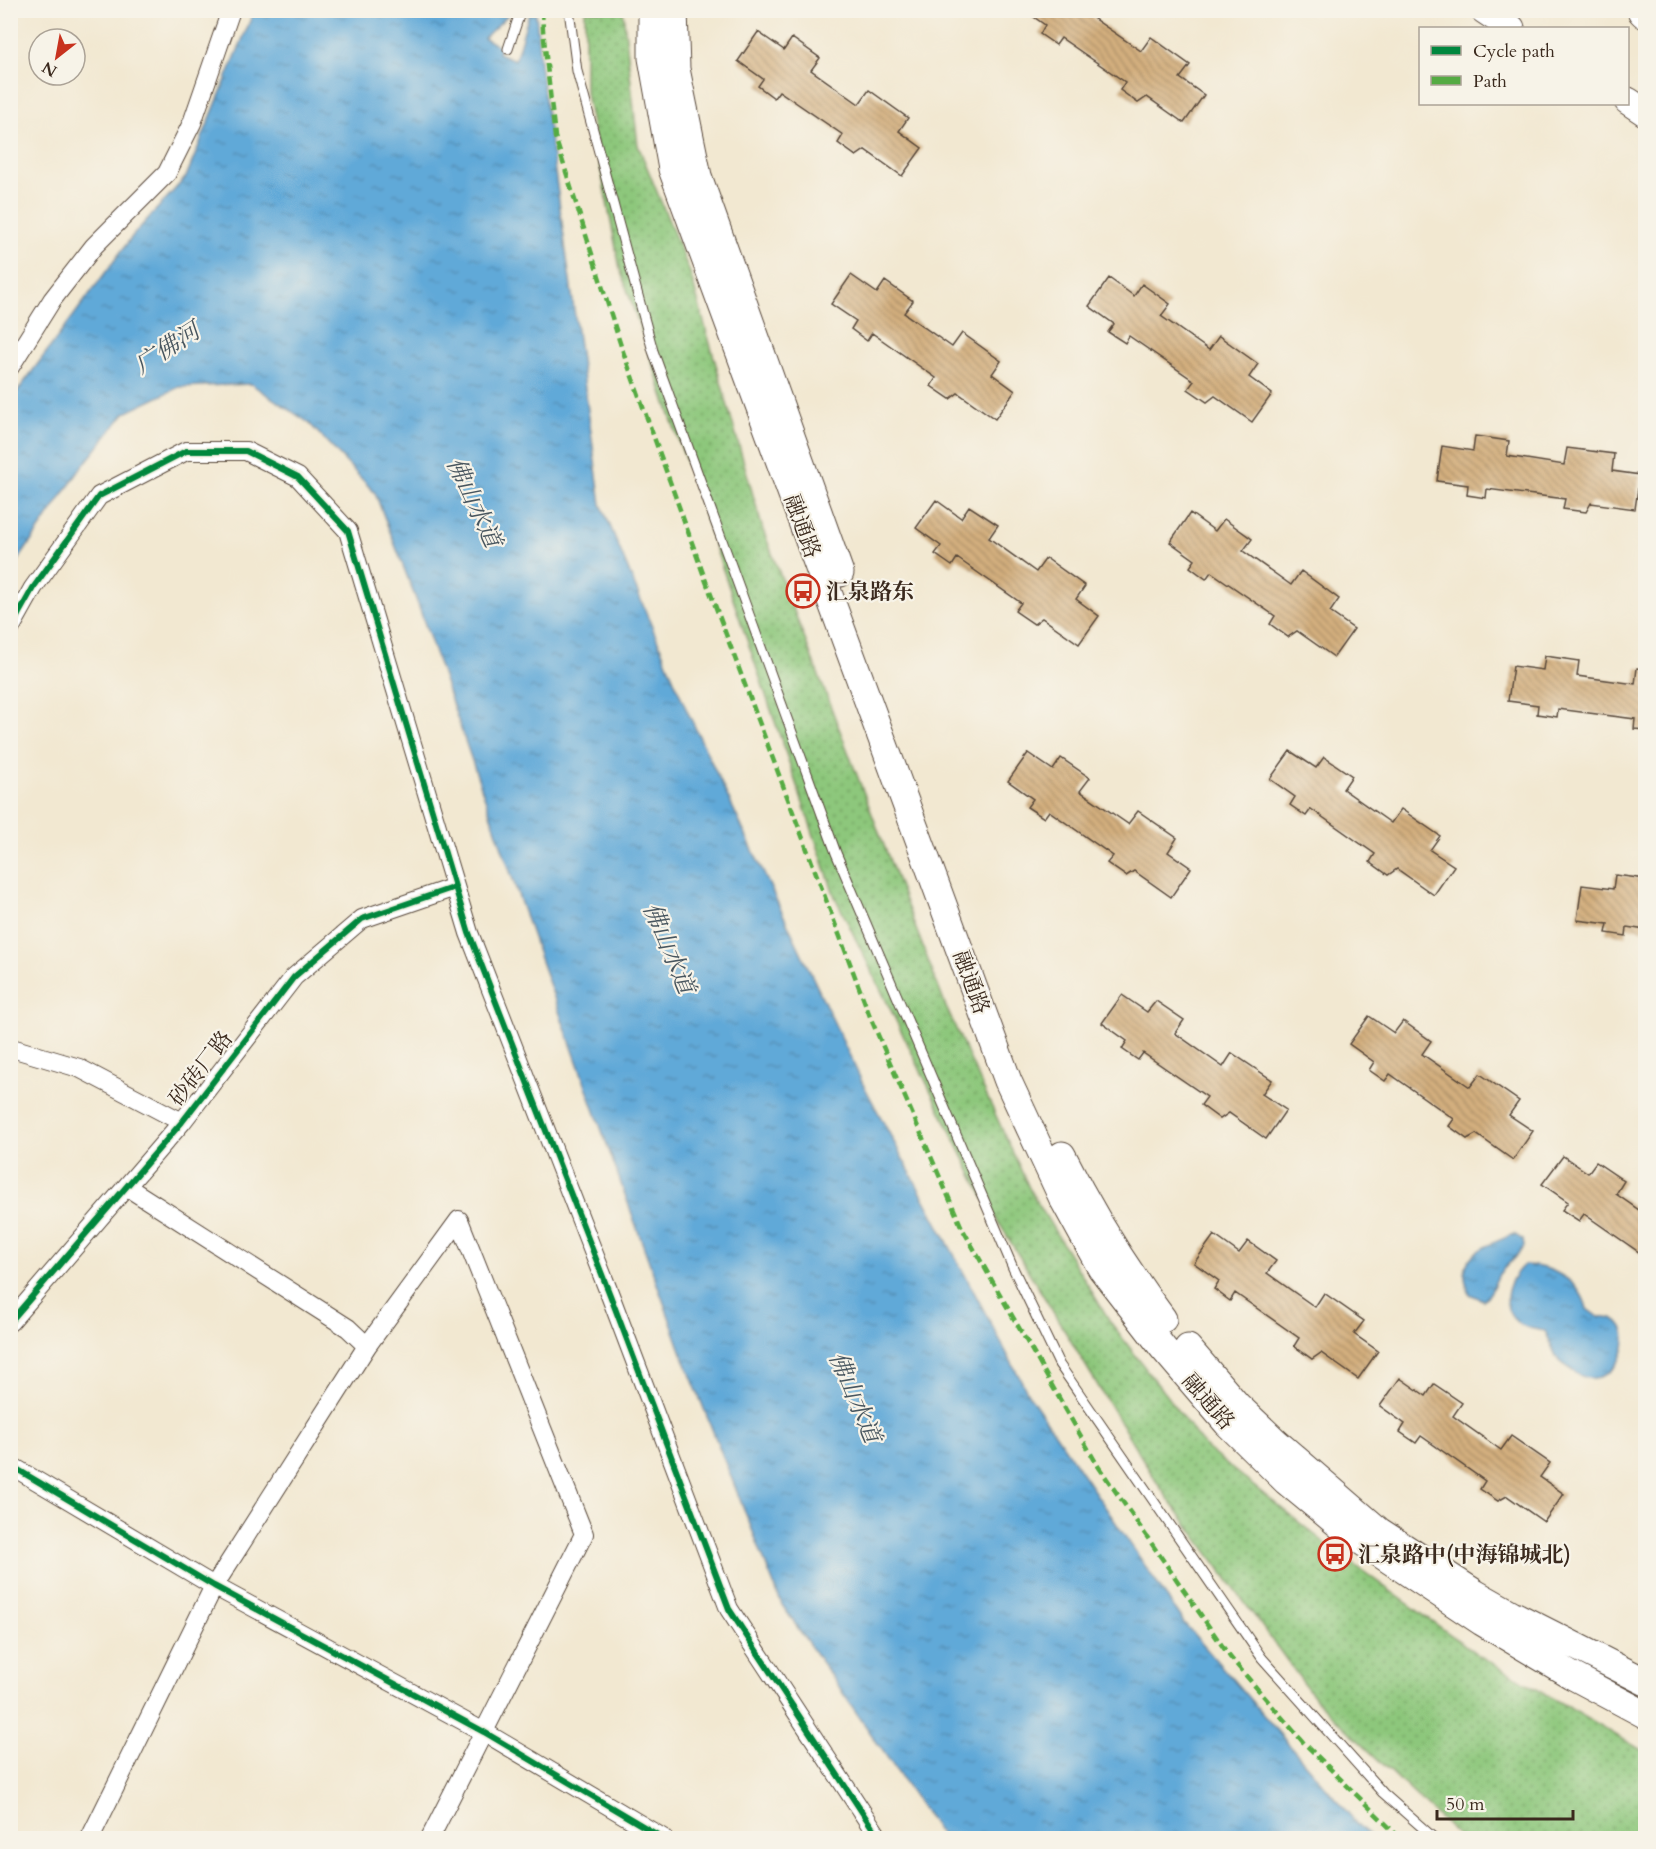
<svg xmlns="http://www.w3.org/2000/svg" width="1656" height="1849" font-family="Cardo,'Noto Serif SC',serif">
<style>
.park{fill:url(#park-dots);stroke:#64784c;stroke-width:1.5}
.water{fill:url(#water-ripples);stroke:#4e6a7b;stroke-width:1.5}
.building{fill:url(#building-back-hatch)}
.lines{fill:none;stroke-linecap:round;stroke-linejoin:round}
.lane-casing{stroke:#564639;stroke-width:11}
.street-casing{stroke:#564639;stroke-width:20}
.secondary-casing{stroke:#564639;stroke-width:29}
.highway-casing{stroke:#564639;stroke-width:35}
.lane{stroke:#fff;stroke-width:9}
.street{stroke:#fff;stroke-width:18}
.secondary{stroke:#fff;stroke-width:27}
.highway{stroke:#fff;stroke-width:33}
.quiet{stroke:#55ab43;stroke-width:4.5;stroke-dasharray:9 4.5;stroke-linecap:butt}
.cycleway-casing{stroke:#f7f3e8;stroke-width:10}
.cycleway{stroke:#00873e;stroke-width:6}
.labels{text-anchor:middle;stroke-width:4.5;stroke-linejoin:round;paint-order:stroke}
.street-label{font-size:22px;fill:#3b2a1e;stroke:#f7f3e8}
.poi-label{font-size:22px;font-weight:bold;fill:#3b2a1e;stroke:#f7f3e8;text-anchor:start}
.water-label{font-size:24px;font-style:italic;fill:#48565f;stroke:#f7f3e8}
</style>
<defs>
<pattern id="park-dots" width="8" height="8" patternUnits="userSpaceOnUse" patternTransform="scale(1.5)"><rect width="8" height="8" fill="#8dc77b"/><path d="M2 2h.1M6 6h.1" fill="none" stroke="#74a264" stroke-width="1.8" stroke-linecap="round"/></pattern>
<pattern id="water-ripples" width="26" height="14" patternUnits="userSpaceOnUse" patternTransform="scale(1.5)"><rect width="26" height="14" fill="#61a9d8"/><path d="M2 4q2-2 4 0t4 0M15 11q2-2 4 0t4 0" fill="none" stroke="#518aaf"/></pattern>
<pattern id="building-back-hatch" width="6" height="6" patternUnits="userSpaceOnUse" patternTransform="scale(1.5)"><rect width="6" height="6" fill="#d3af7e"/><path d="M-1 5l2 2M0 0l6 6M5-1l2 2" fill="none" stroke="#ac8f67"/></pattern>
</defs>
<rect width="100%" height="100%" fill="#f7f3e8"/>
<filter id="ink" filterUnits="userSpaceOnUse"><feTurbulence type="fractalNoise" baseFrequency=".0167" numOctaves="2"/><feDisplacementMap in="SourceGraphic" scale="12" xChannelSelector="R" yChannelSelector="G"/><feConvolveMatrix kernelMatrix="1 2 1 2 8 2 1 2 1" color-interpolation-filters="sRGB"/></filter>
<filter id="wash" filterUnits="userSpaceOnUse"><feTurbulence type="fractalNoise" baseFrequency=".008" numOctaves="4" result="noise"/><feDisplacementMap in="SourceGraphic" scale="24" xChannelSelector="R" yChannelSelector="G"/><feGaussianBlur stdDeviation="1.35" result="paint"/><feColorMatrix in="noise" values="0 0 0 0 0 0 0 0 0 0 0 0 0 0 0 0 0 1.4 0 .05"/><feComposite in="paint" operator="in"/></filter>
<g filter="url(#wash)">
<rect width="100%" height="100%" fill="#f2e8d1"/>
<!-- park -->
<path class="park" d="M585 11H623L638 145 690 273 763 530 946 1007 1031 1192 1111 1323 1206 1448 1330 1547 1480 1656 1645 1752V1838H1460L1316 1700 1159 1486 982 1195 835 897 620 269 585 88Z"/>
<!-- water -->
<path class="water" d="M254 11H512L484 38 500 47 498 53 515 60 529 14 536 13 540 64 601 504 684 704 863 1084 1029 1395 1184 1623 1360 1827 1373 1838H943L782 1605 683 1356 542 964 419 607 375 493 309 423 251 384 179 387 125 413 81 468 11 571V400L134 234 186 177Z
M1514 1234 1523 1240 1524 1247 1499 1274 1490 1293 1483 1300 1470 1294C1452 1255 1484 1247 1514 1234Z
M1524 1265C1552 1266 1580 1280 1587 1309L1598 1317C1650 1312 1618 1402 1574 1372 1570 1368 1563 1365 1559 1361 1553 1352 1550 1340 1545 1331 1539 1330 1532 1329 1526 1327 1497 1316 1505 1281 1524 1265Z"/>
<g id="blocks">
<!-- building -->
<path class="building" d="M1024 10H1098L1093 18 1141 51 1151 37 1190 65 1180 78 1204 95 1184 123 1147 97 1138 103 1120 90 1125 82 1061 38 1056 45 1040 34 1045 25Z
M758 32 784 50 792 38 820 58 811 70 859 104 869 90 908 118 899 131 922 148 902 176 865 150 856 156 838 143 843 135 779 91 774 98 758 86 763 79 738 61Z
M851 275 877 293 885 281 913 301 904 313 952 347 962 333 1001 361 992 374 1015 391 995 419 958 393 950 399 931 386 936 378 872 333 867 341 851 329 856 321 831 304Z
M1109 278 1134 296 1142 284 1170 304 1161 316 1209 350 1219 336 1258 364 1249 377 1272 394 1252 422 1215 396 1207 402 1188 389 1194 381 1129 336 1125 343 1108 332 1114 324 1089 306Z
M1475 436 1509 441 1507 456 1564 465 1567 448 1614 454 1612 471 1640 475 1635 509 1591 503 1586 512 1563 509 1565 499 1487 489 1486 498 1467 495 1468 485 1437 481 1442 446 1473 451Z
M936 500 961 518 969 506 998 525 989 538 1036 572 1046 558 1085 586 1076 599 1099 616 1079 644 1042 618 1034 624 1015 611 1021 603 957 558 952 566 935 554 941 546 916 528Z
M1190 513 1215 531 1224 519 1252 539 1243 551 1291 585 1301 571 1339 599 1330 612 1354 629 1334 657 1297 631 1288 637 1270 624 1275 616 1211 572 1206 579 1190 567 1195 560 1170 542Z
M1545 656 1579 661 1577 676 1635 684 1637 668 1646 669V730L1634 729 1635 719 1558 709 1557 717 1537 714 1538 705 1508 701 1513 666 1543 670Z
M1290 751 1316 768 1324 757 1352 776 1343 789 1391 823 1401 809 1440 836 1430 850 1454 866 1434 895 1397 869 1388 875 1370 862 1375 854 1311 809 1306 816 1290 805 1295 797 1270 779Z
M1028 753 1053 770 1061 758 1090 778 1080 791 1128 824 1138 811 1177 838 1168 852 1191 868 1171 897 1134 871 1126 876 1107 863 1113 856 1049 811 1044 818 1027 807 1033 799 1008 781Z
M1615 875 1646 879V930L1627 927 1626 936 1606 933 1608 924 1577 920 1582 885 1613 889Z
M1122 995 1147 1012 1156 1001 1184 1020 1175 1033 1223 1067 1232 1053 1272 1080 1262 1094 1286 1110 1266 1139 1229 1113 1220 1119 1201 1105 1207 1097 1143 1053 1138 1060 1122 1049 1127 1041 1102 1023Z
M1369 1016 1394 1033 1403 1021 1431 1041 1422 1054 1470 1087 1480 1074 1519 1101 1509 1115 1533 1131 1513 1160 1476 1134 1467 1139 1449 1126 1454 1119 1390 1074 1385 1081 1369 1070 1374 1062 1349 1044Z
M1563 1156 1588 1173 1596 1162 1624 1181 1616 1194 1646 1215V1257L1584 1214 1579 1221 1562 1210 1568 1202 1542 1184Z
M1214 1235 1239 1253 1248 1241 1276 1261 1267 1273 1315 1307 1324 1293 1364 1321 1354 1334 1378 1351 1358 1379 1321 1353 1312 1359 1294 1346 1299 1338 1235 1293 1230 1301 1214 1289 1219 1281 1194 1263Z
M1400 1378 1426 1396 1434 1384 1462 1403 1453 1416 1501 1450 1511 1436 1550 1463 1540 1477 1564 1494 1544 1522 1507 1496 1498 1501 1480 1489 1485 1481 1421 1436 1416 1443 1400 1432 1405 1424 1380 1406Z"/>
</g>
</g>
<g filter="url(#ink)">
<use href="#blocks" fill-opacity="0" stroke="#564639" stroke-width="1.5"/>
<g class="lines">
<!-- lane casing -->
<g class="lane-casing">
<path id="lane" d="M569 10 577 71 653 351 836 853 1013 1268 1059 1364 1262 1658 1383 1793 1434 1838
M508 49 521 10"/>
</g>
<!-- street casing -->
<g class="street-casing">
<path id="street" d="M10 367 52 300 94 246 167 173 192 123 231 10
M10 629 33 588 99 496 186 451H246L298 477 348 531 469 933 610 1295 729 1609 879 1838
M10 1051 15 1049 79 1068 182 1122
M127 1187 348 1328 367 1346
M10 1322 182 1122 294 977 362 919 455 887
M10 1465 214 1586 484 1732 663 1838
M90 1838 214 1586 367 1346 459 1220
M430 1838 584 1534 459 1220"/>
</g>
<!-- secondary casing -->
<g class="secondary-casing">
<path id="secondary" d="M652 10V58L672 169 1008 1081 1062 1197 1101 1268 1163 1348 1227 1423 1286 1481 1349 1533 1482 1622 1571 1675 1646 1715
M674 10 676 69 698 176 840 573
M1484 10 1511 28
M1628 101 1646 113
M1062 1155C1091 1213 1124 1267 1163 1319
M1188 1348 1237 1405 1276 1442 1379 1531 1475 1593 1512 1614 1646 1682"/>
</g>
<!-- highway casing -->
<g class="highway-casing">
<path id="highway" d="M1644 10 1646 12"/>
</g>
<!-- lane -->
<use href="#lane" class="lane"/>
<!-- street -->
<use href="#street" class="street"/>
<!-- secondary -->
<use href="#secondary" class="secondary"/>
<!-- highway -->
<use href="#highway" class="highway"/>
<!-- quiet -->
<path class="quiet" d="M542 10 543 30 555 137 621 346 704 576 871 1019 962 1228 1098 1466 1230 1657 1303 1742 1400 1838"/>
<!-- cycleway casing -->
<g class="cycleway-casing">
<path id="cycleway" d="M10 629 33 588 99 496 186 451H246L298 477 348 531 469 933 610 1295 729 1609 879 1838
M10 1322 182 1122 294 977 362 919 455 887
M10 1465 214 1586 484 1732 663 1838"/>
</g>
<!-- cycleway -->
<use href="#cycleway" class="cycleway"/>
</g>
</g>
<!-- icons -->
<defs>
<g id="bus-ring" transform="scale(1.725)"><circle r="9.5" fill="#f7f3e8" stroke="#c8321e" stroke-width="1.5"/><path d="M-5-6H5V4H4V6H2V4H-2V6H-4V4H-5ZM-3.5-4V0h7V-4ZM-3.5 1.2v1.5H-2V1.2ZM2 1.2v1.5H3.5V1.2Z" fill="#c8321e"/></g>
</defs>
<g fill-rule="evenodd">
<use href="#bus-ring" x="803" y="591"/>
<use href="#bus-ring" x="1335" y="1554"/>
</g>
<g class="labels">
<!-- street labels -->
<g class="street-label">
<text transform="translate(803 526) rotate(70)" y="8">融通路</text>
<text transform="translate(972 982) rotate(70)" y="8">融通路</text>
<text transform="translate(200 1068) rotate(-52)" y="8">砂砖厂路</text>
<text transform="translate(1209 1401) rotate(49)" y="8">融通路</text>
</g>
<!-- poi labels -->
<g class="poi-label">
<text x="826" y="599">汇泉路东</text>
<text x="1358" y="1562">汇泉路中(中海锦城北)</text>
</g>
<!-- water labels -->
<g class="water-label">
<text transform="translate(167 348) rotate(-33)" y="8">广佛河</text>
<text transform="translate(474 502) rotate(65)" y="8">佛山水道</text>
<text transform="translate(669 948) rotate(67)" y="8">佛山水道</text>
<text transform="translate(855 1397) rotate(67)" y="8">佛山水道</text>
</g>
</g>
<!-- margin -->
<rect width="1656" height="1849" fill="none" stroke="#f7f3e8" stroke-width="36"/>
<!-- legend -->
<rect x="1419" y="27" width="210" height="78" fill="#f7f3e8" stroke="#aca397" stroke-width="1.5"/>
<rect x="1431" y="46" width="30" height="9" fill="#00873e" stroke="#aca397" stroke-width="1.5"/>
<text x="1473" y="57" font-size="18" fill="#3b2a1e">Cycle path</text>
<rect x="1431" y="76" width="30" height="9" fill="#55ab43" stroke="#aca397" stroke-width="1.5"/>
<text x="1473" y="87" font-size="18" fill="#3b2a1e">Path</text>
<!-- north arrow -->
<g transform="translate(57 57) rotate(211)"><circle r="28" fill="#f7f3e8" stroke="#aca397" stroke-width="1.5"/>
<path d="M0-4.5L10 22L0 15L-10 22Z" fill="#c8321e"/>
<text y="-9" font-size="16" font-weight="bold" text-anchor="middle" fill="#3b2a1e">N</text>
</g>
<!-- scale -->
<path d="M1437 1810v9h136v-9" fill="none" stroke="#3b2a1e" stroke-width="3"/>
<text x="1446" y="1810" font-size="18" fill="#3b2a1e" stroke="#f7f3e8" stroke-width="4.5" paint-order="stroke">50 m</text>
</svg>
